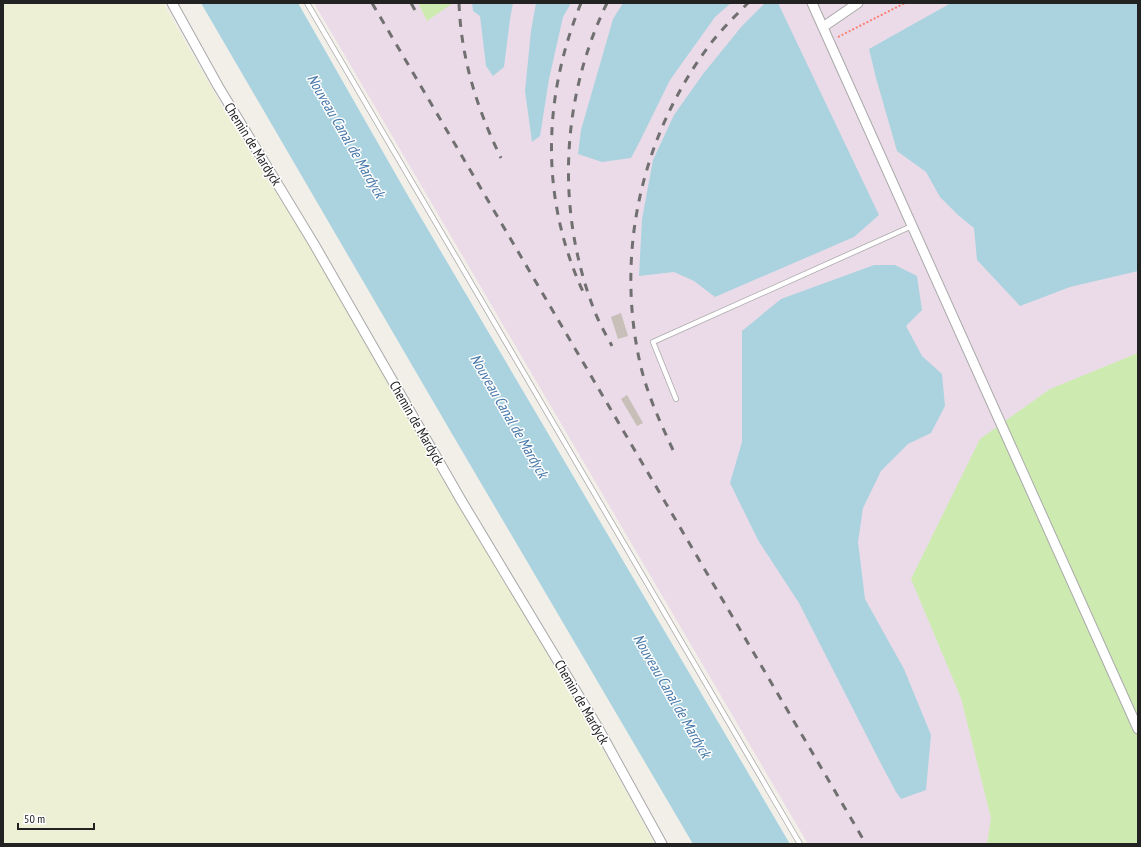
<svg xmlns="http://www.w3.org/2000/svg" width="1141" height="847" font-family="'PT Sans Narrow',sans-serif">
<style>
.industrial{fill:#ebdbe8}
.farmland{fill:#eef0d5}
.grass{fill:#cdebb0}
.water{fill:#aad3df}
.building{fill:#c7bfb8}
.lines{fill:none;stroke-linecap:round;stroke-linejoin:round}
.lane-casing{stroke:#a9a9a9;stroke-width:6}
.street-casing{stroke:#a9a9a9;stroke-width:11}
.path{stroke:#fa8072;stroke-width:2;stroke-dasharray:2 2;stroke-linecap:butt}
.lane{stroke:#fff;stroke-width:4.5}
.street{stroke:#fff;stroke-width:9}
.rail{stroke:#707070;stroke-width:3;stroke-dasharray:8 8;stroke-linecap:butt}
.labels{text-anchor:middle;stroke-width:3;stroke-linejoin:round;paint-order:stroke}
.street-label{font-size:14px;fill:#222;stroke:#fff}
.water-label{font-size:15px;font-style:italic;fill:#4a7aab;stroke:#fff}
</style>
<rect width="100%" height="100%" fill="#f2efe9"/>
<!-- industrial -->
<path class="industrial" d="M314 3H1138V844H808Z"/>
<!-- farmland -->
<path class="farmland" d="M3 3H163L227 115 315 254 425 449 589 724 655 844H3Z"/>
<!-- grass -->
<path class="grass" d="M418 3H453L427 21Z
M1138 353V844H987L991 818 961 698 911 579 980 439 1050 389Z"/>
<!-- water -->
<path class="water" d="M201 3H298L407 194 790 844H693L448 427Z
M472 3H513L510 19 504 67 493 76 486 66 480 16 473 11Z
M536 3H571L563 17 549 79 540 136 532 142 525 91 531 31Z
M623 3H731L715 17 670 80 640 141 631 158 602 162 578 154 581 130 613 19Z
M765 3H778L879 215 854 237 715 297 694 281 674 272 639 276 642 219 653 160 674 115 703 74 742 26Z
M951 3H1138V271L1070 287 1020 306 977 260 974 228 958 215 940 197 926 172 897 151 876 78 869 49Z
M874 265H895L917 276 922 310 906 326 922 356 942 374 945 406 931 433 908 444 881 471 863 508 858 542 865 599 904 669 931 735 926 790 901 799 896 792 879 760 799 603 758 540 730 483 742 442V331L781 299Z"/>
<!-- building -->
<path class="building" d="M621 313 628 336 618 339 611 317Z
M627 395 643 423 637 426 621 399Z"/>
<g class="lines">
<!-- lane casing -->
<g class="lane-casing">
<path id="lane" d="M307 3 800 844
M676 399 653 342 912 226"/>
</g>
<!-- street casing -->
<g class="street-casing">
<path id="street" d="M172 3 218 86 314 244 461 500 597 726 662 844
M812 3 1138 729
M823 27 858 3"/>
</g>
<!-- path -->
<path class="path" d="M838 37 905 3"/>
<!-- lane -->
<use href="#lane" class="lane"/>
<!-- street -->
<use href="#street" class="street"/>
<!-- rail -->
<path class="rail" d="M372 3 866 844
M411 3 416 12
M459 3C461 58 477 109 501 158
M581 3C542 99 540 201 585 296
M607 3C561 98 556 209 593 307 598 321 605 333 612 346
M673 450C660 422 647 394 640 363 615 251 642 134 711 43 722 29 735 16 748 3"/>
</g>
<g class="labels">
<!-- street labels -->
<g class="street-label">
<text transform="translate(253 144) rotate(58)" y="5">Chemin de Mardyck</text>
<text transform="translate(417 423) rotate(60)" y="5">Chemin de Mardyck</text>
<text transform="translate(582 702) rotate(60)" y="5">Chemin de Mardyck</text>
</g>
<!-- water labels -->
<g class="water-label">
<text transform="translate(346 136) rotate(60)" y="5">Nouveau Canal de Mardyck</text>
<text transform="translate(509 416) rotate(60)" y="5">Nouveau Canal de Mardyck</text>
<text transform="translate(672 696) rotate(60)" y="5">Nouveau Canal de Mardyck</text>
</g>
</g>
<!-- border -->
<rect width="1141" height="847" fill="none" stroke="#222222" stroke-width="8"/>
<!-- scale -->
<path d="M18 823v6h76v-6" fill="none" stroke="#222222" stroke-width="2"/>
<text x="24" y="823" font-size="12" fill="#222222" stroke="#ffffff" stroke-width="3" paint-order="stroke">50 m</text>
</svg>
